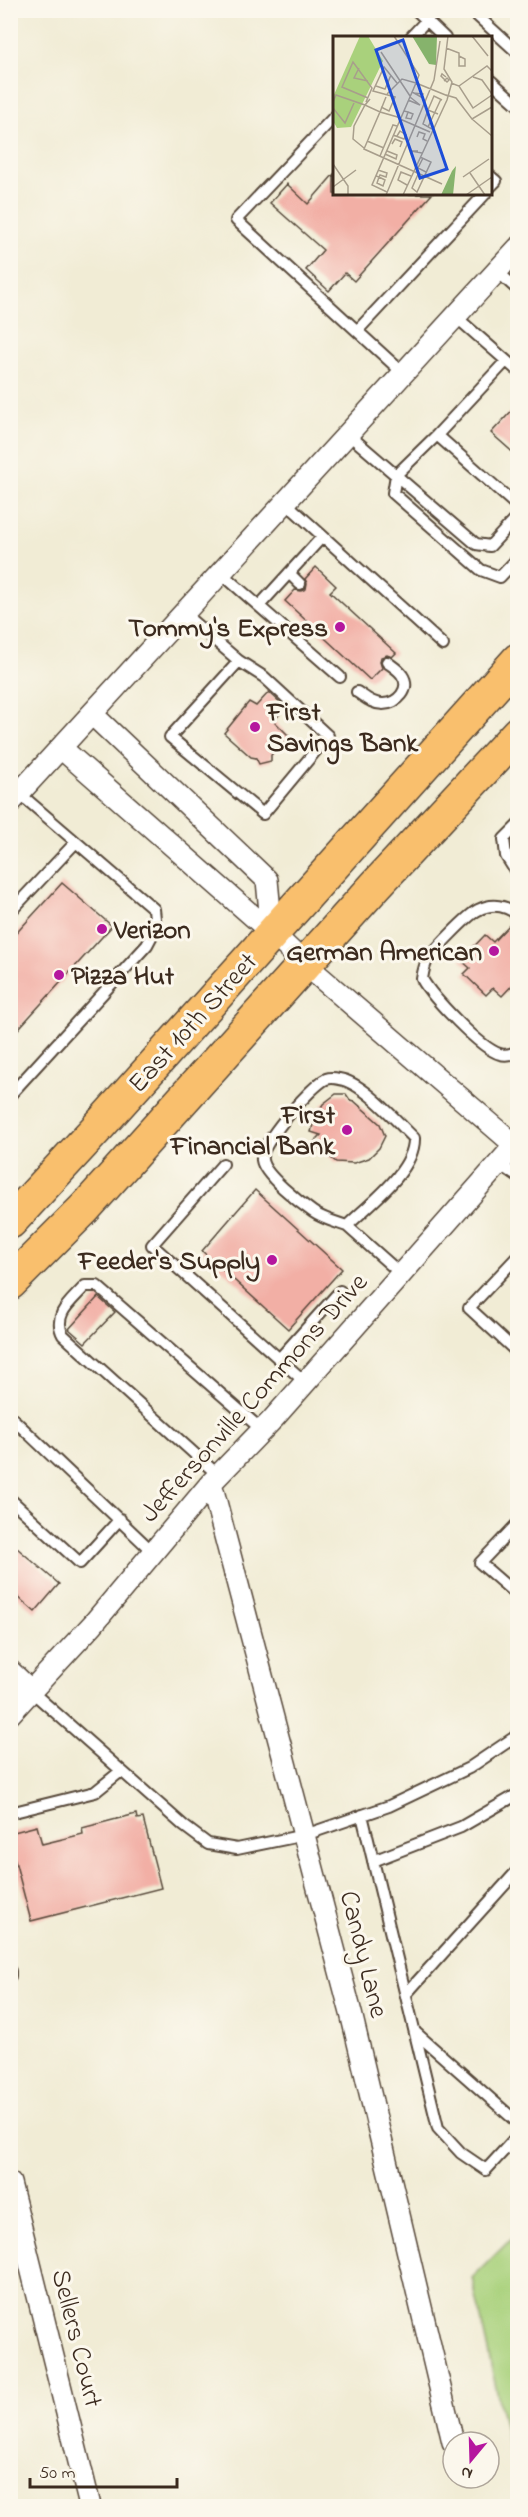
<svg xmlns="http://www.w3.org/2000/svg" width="528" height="2517" font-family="'Indie Flower',sans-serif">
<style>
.green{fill:#a9d17c;stroke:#727e4d;stroke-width:1.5}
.building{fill:#f2afa5}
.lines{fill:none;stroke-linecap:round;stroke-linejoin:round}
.service-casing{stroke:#564739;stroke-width:14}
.minor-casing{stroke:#564739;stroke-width:24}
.primary-casing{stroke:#564739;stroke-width:36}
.service{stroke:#fff;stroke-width:10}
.minor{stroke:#fff;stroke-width:21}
.primary{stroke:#f9bf6d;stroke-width:33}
.poi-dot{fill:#b5179e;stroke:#fbf7ec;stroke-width:2}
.labels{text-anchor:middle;stroke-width:6;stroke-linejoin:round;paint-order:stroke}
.poi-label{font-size:27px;font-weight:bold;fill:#3b2a1e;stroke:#fbf7ec;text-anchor:end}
.street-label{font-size:27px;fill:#3b2a1e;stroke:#fbf7ec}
.inset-road{fill:none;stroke:#a89e8c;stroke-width:1.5}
.view{fill:#1d4ed8;fill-opacity:0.15;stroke:#1d4ed8;stroke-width:3}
.inset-edge{fill:none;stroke:#3b2a1e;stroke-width:3}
</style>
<rect width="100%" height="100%" fill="#fbf7ec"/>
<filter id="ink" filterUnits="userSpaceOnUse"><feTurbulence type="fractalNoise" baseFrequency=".0167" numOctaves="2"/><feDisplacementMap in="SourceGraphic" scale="12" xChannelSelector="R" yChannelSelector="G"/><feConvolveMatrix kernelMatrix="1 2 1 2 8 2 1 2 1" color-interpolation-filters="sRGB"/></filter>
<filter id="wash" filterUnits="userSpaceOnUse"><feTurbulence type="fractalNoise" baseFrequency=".008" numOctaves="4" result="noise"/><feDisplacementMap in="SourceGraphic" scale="24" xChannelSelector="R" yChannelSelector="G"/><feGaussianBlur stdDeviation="1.35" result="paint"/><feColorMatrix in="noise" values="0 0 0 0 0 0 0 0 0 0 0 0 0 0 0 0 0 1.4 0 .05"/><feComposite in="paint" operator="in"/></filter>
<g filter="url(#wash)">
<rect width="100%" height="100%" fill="#f1ecd5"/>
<!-- green -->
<path class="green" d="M517 2233V2484L472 2278Z"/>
<g id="blocks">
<!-- building -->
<path class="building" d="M334 174V194H432L354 281 345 273 329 291 306 270 323 250 270 203 287 184 308 204Z
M518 404V457L491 433Z
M316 567 336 586 330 592 396 653 392 657 387 655 381 657 380 662 382 668 370 680 285 601 295 590 301 591 306 589 307 583 305 579Z
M269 692 285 707 274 721 290 737 271 755V761L259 764 256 758 251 757 224 733 249 702 256 706Z
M62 883 112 926 10 1038V940Z
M513 921 518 922V979L502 996 493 988 486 995 464 974 470 968 461 960 485 935 493 942Z
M336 1094H346L350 1100 354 1101 380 1124 385 1136 379 1148 369 1158 354 1163 336 1162 313 1143 321 1135 311 1132 315 1117 323 1104Z
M255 1190 342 1269 288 1329 202 1251Z
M98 1297 115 1312 85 1343 69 1329Z
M10 1542 59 1584 35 1612 10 1590Z
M136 1814 137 1819 143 1818 161 1888 31 1921 13 1853 10 1854V1833L37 1826 42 1844 83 1834 82 1828Z"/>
</g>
</g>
<g filter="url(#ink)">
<use href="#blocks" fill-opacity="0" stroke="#564739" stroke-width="1.5"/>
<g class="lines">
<!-- service casing -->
<g class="service-casing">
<path id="service" d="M416 10 445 38
M471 10 518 53
M410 38 436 10
M490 80 518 105
M334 117 236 220 403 373
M490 176 496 181 490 187
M497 271 518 290
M455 316 518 371
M357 331 485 194
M348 434 476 544 490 546 517 517V506L437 435 396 475 393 493 481 570 500 577 518 558
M437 435 506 361
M285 502 443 645
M221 573 340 677
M289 573 300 584
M259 606 322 537
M184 614 239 661 170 737 263 814 328 736 264 677 239 661
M357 692C365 697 372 704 383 704 397 704 412 689 402 675 399 670 392 666 387 662
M518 825 504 839 506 856 518 875
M10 912 76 842
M518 915C506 905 492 903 478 910 468 915 433 951 427 961 424 966 423 973 422 979 432 997 481 1049 500 1054 507 1056 513 1054 518 1050
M10 1095 147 945 156 928 154 909 19 793
M223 1164 152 1245 305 1382
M499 1164 518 1177
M347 1226C335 1222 323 1219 313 1212 300 1203 264 1175 262 1160 259 1145 311 1086 326 1079 329 1078 335 1078 339 1079 363 1082 396 1121 414 1138 415 1171 369 1204 347 1226L401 1274
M518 1256 469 1308 518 1353
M279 1359 340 1291
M10 1422 13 1419 153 1552
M218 1475 63 1335C52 1314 72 1301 85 1286H97L262 1430
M10 1499 80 1563 120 1519
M518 1523 480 1563 518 1596
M31 1691 184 1826 208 1844 237 1849 305 1835 389 1806 469 1768 518 1735
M10 1813 95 1792 121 1771
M362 1815 438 2128 461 2153 486 2170 518 2135
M373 1861 461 1827 518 1794
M10 1971V1976
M406 1994 518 1870
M415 2032 518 2123"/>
</g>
<!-- minor casing -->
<g class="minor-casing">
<path id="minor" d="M92 714 267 880 272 933
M61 748 272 933 305 964 515 1145
M10 803 518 248
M211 1483 351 2013 453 2442
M10 1671 31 1691 10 1714
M31 1691 93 1624 211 1483 273 1419 518 1142
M10 2183 90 2506"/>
</g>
<!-- primary casing -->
<g class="primary-casing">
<path id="primary" d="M10 1222 99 1126 518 660
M10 1283 85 1208 376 885 518 733"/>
</g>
<!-- service -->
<use href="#service" class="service"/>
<!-- minor -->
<use href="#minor" class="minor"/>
<!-- primary -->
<use href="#primary" class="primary"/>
</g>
</g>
<!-- markers -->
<g class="poi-dot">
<circle cx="340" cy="627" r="6"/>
<circle cx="255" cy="727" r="6"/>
<circle cx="102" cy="929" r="6"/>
<circle cx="494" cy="951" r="6"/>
<circle cx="59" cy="975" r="6"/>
<circle cx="347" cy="1130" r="6"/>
<circle cx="272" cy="1260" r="6"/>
</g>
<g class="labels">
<!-- poi labels -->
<g class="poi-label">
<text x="328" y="636">Tommy's Express</text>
<text x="267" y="720" text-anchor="start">First<tspan x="267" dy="31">Savings Bank</tspan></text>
<text x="114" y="938" text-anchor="start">Verizon</text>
<text x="482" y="960">German American</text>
<text x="71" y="984" text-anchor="start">Pizza Hut</text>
<text x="335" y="1123">First<tspan x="335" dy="31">Financial Bank</tspan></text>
<text x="260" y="1269">Feeder's Supply</text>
</g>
<!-- street labels -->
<g class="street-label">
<text transform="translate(192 1022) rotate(-48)" y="9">East 10th Street</text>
<text transform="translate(253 1397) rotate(-48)" y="9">Jeffersonville Commons Drive</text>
<text transform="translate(365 1954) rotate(76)" y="9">Candy Lane</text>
<text transform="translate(78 2338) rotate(76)" y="9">Sellers Court</text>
</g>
</g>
<!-- overview -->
<g transform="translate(333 36)">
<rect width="159" height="159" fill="#f1ecd5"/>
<path d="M27 0H35L50 25 18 91 4 92 0 85V61Z" fill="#a9d17c"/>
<path d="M79 0H104L103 29 96 28ZM123 130 120 159H108L119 135Z" fill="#86b36c"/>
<path class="inset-road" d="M61 0 86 39 83 47 115 60M139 0 155 20M113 12 126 17V30H132V23L126 20M48 16 77 60M26 32 21 42 35 45M140 41 149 44 159 58M111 45 114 42 116 44 114 46 108 40 109 38 113 41M118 47 126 50 140 72 159 59M43 50 52 53 58 39M126 50 154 30 159 35M79 56 81 57 88 61 90 58 81 57M113 59 123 62 139 83 159 71M75 64 87 69 77 61M0 66 3 59 32 69 37 63M33 66 39 52 20 26 9 51 35 62M48 71 56 75 62 61 40 55 51 31 64 47M0 72 12 87 21 67M95 74 101 60 109 64M71 75 75 76 73 82 78 83 80 78 75 76M68 82 47 76 31 113 109 148M67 83 97 96M139 83 159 100M95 91 108 63M99 93 90 88 95 74 105 78M60 99 71 103 73 99 67 95 64 100M84 101 86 96 92 98 90 103 94 105M34 105 51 112M59 108 62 103 69 106 67 111M31 112 20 103 21 90 32 69 47 76 53 61M85 115H78L89 117M52 118 63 123 64 119 54 115M47 120 60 89 64 90M90 122 85 132 93 136M0 128 15 150V159M86 136 79 152 84 156 98 126 87 121M137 137 152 159M43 140 46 141 52 144 50 150 44 147 46 141 47 139 53 141 54 137 45 134M130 141 156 123M74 149 65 144 68 136 78 140M0 151 23 134M54 156 39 149 83 47 69 43 54 58M53 159 101 44 107 5M70 159 114 64 119 46 111 33 115 0M133 159 159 141"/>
<path class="view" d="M70 4 114 133 87 142 43 14Z"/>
<rect width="159" height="159" class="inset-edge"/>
</g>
<!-- margin -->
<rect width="528" height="2517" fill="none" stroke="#fbf7ec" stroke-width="36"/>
<!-- north arrow -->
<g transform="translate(471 2460) rotate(199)"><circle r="28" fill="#fbf7ec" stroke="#aea59a" stroke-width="1.5"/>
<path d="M0-4.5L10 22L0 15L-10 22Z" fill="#b5179e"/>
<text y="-9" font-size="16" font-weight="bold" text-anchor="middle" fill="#3b2a1e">N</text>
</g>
<!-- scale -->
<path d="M30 2478v9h147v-9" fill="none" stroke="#3b2a1e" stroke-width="3"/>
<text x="39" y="2478" font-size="18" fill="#3b2a1e" stroke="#fbf7ec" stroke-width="4.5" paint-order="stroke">50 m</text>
</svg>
